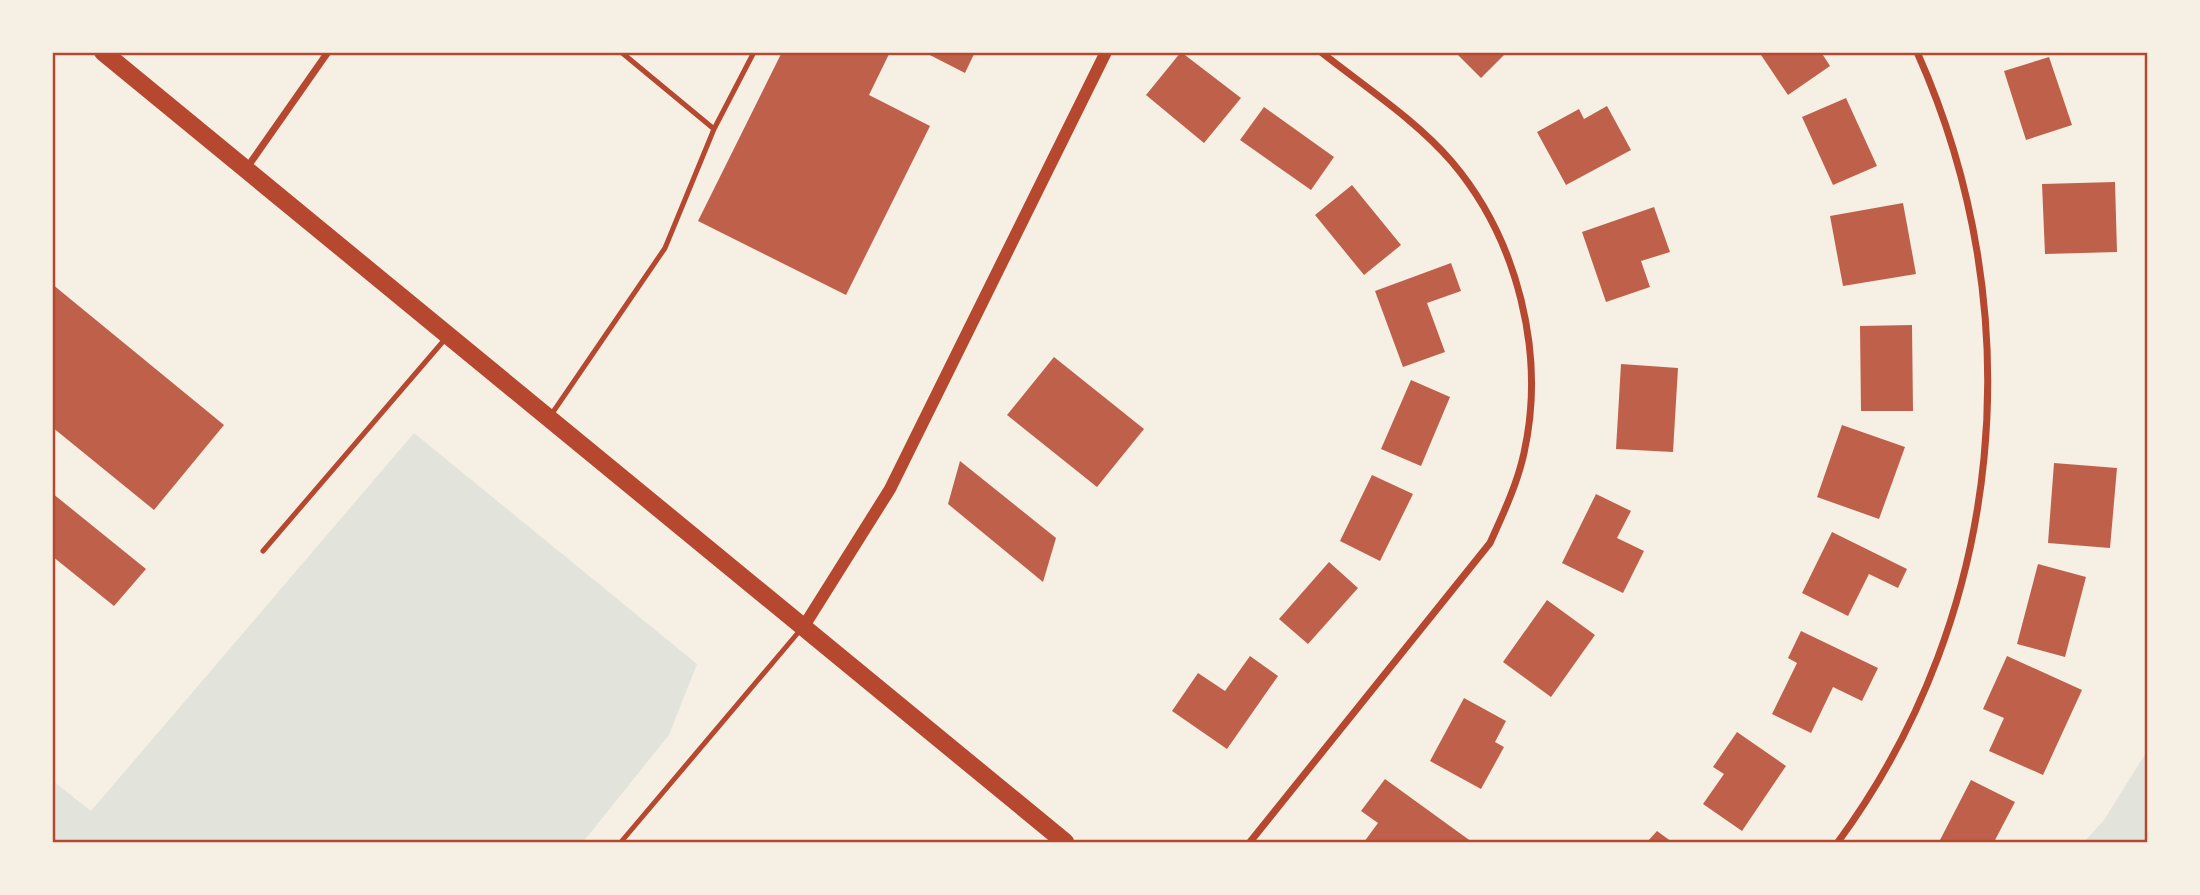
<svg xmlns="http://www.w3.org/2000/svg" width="2200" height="895" font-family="'Work Sans',sans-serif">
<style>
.green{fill:#e2e4dc}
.building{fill:#bf614a}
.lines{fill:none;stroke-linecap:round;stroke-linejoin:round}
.service{stroke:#b5482f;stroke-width:5}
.minor{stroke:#b5482f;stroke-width:7}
.tertiary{stroke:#b5482f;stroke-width:12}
.primary{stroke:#b5482f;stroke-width:18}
.neatline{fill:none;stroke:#b5482f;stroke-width:2.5}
</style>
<rect width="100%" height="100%" fill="#f6efe4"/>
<!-- green -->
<path class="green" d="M414 433 697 664 669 735 583 842H53V781L91 811Z
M2147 751V842H2084L2104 820Z"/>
<!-- building -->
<path class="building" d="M782 52H890L869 95 930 126 846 295 698 221Z
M924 52H975L965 73Z
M1181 52 1241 98 1204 143 1146 95Z
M1455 52H1507L1481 78Z
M1759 52H1821L1830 66 1788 95Z
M2049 57 2072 125 2026 140 2004 71Z
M1846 98 1877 166 1833 185 1802 117Z
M1607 106 1631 150 1566 185 1537 132 1579 109 1584 119Z
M1264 107 1334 157 1311 190 1240 140Z
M2115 182 2117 252 2045 254 2042 184Z
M1352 185 1401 245 1364 275 1315 215Z
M1903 203 1916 274 1843 286 1830 216Z
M1654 207 1670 252 1641 261 1650 287 1606 302 1582 232Z
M1451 263 1461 291 1427 303 1445 352 1403 367 1375 291Z
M52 284 224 425 154 510 52 427Z
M1912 325 1913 411H1861L1860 326Z
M1054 357 1144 429 1097 487 1007 415Z
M1621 364 1678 368 1673 452 1616 449Z
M1411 380 1450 397 1421 466 1381 449Z
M1842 425 1905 447 1879 519 1817 497Z
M960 461 1056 538 1043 582 948 504Z
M2054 463 2117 468 2110 548 2048 543Z
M1372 475 1413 494 1380 561 1340 541Z
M52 493 146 569 114 606 52 556Z
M1596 494 1631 511 1617 538 1644 551 1623 593 1562 563Z
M1832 532 1907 569 1898 588 1869 574 1848 616 1802 593Z
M1329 562 1358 588 1308 644 1279 619Z
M2038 564 2086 577 2065 657 2017 644Z
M1547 600 1595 635 1551 697 1503 662Z
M1801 631 1878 668 1862 701 1833 687 1811 733 1772 714 1797 663 1788 658Z
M1250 656 1278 676 1227 749 1172 711 1198 673 1225 691Z
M2007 656 2082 690 2043 775 1989 751 2004 718 1983 709Z
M1464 698 1506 721 1495 742 1504 747 1481 789 1430 761Z
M1737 732 1786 766 1742 831 1703 804 1724 774 1713 767Z
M1385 779 1472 842H1364L1378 823 1361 811Z
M1971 780 2015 802 1994 842H1939Z
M1657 831 1672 842H1647Z"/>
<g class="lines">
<!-- service -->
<path class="service" d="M621 52 714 129
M551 415 665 248 714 129 754 52
M263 551 446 338
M621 842 802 628"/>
<!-- minor -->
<path class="minor" d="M246 169 328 52
M1250 842 1490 543C1503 514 1517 485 1524 453 1546 354 1518 240 1452 162 1416 120 1365 87 1321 52
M1838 842C2006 613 2033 311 1917 52"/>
<!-- tertiary -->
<path class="tertiary" d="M804 626 890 489 1106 52"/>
<!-- primary -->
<path class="primary" d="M103 52 1065 842"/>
</g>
<!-- border -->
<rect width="2200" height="895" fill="none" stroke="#f6efe4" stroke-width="108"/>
<rect x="54" y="54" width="2092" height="787" class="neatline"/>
</svg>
